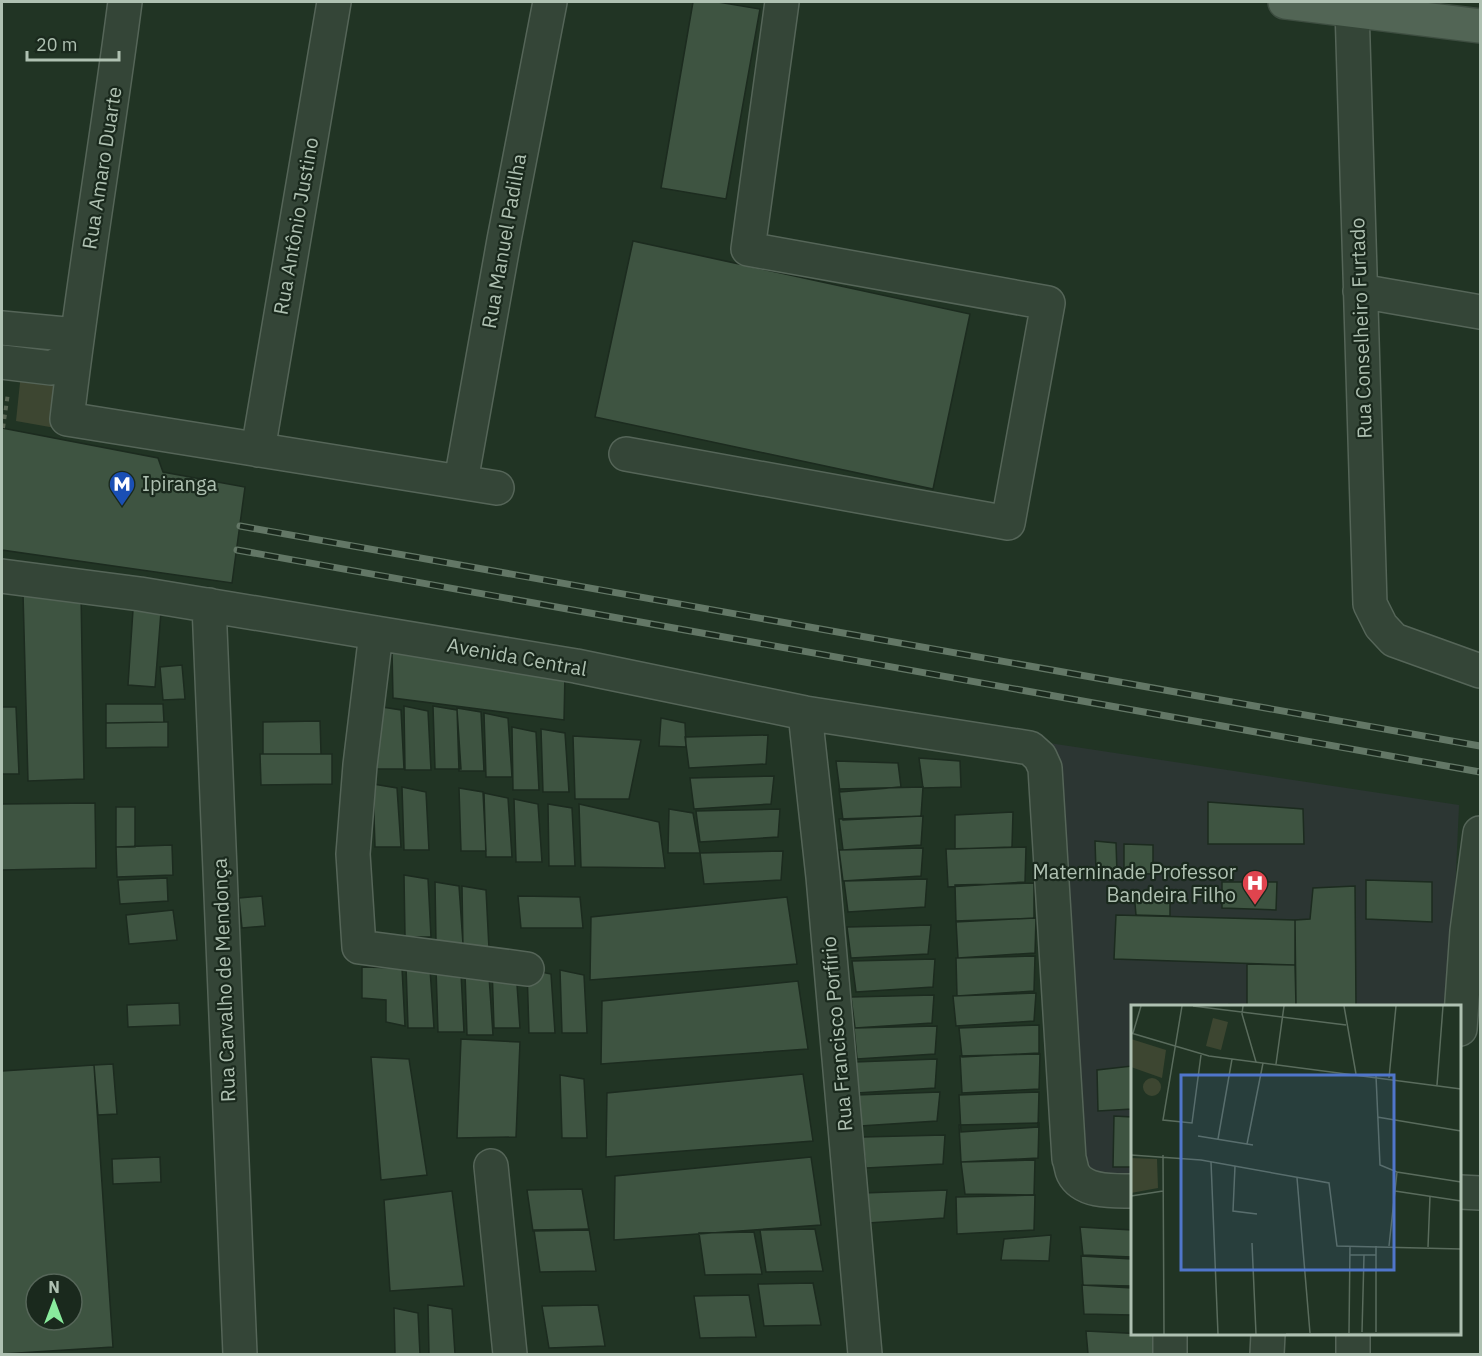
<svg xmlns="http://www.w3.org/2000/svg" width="1482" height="1356" font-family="'IBM Plex Sans',sans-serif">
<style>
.medical{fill:#2c3633}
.green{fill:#3d4631}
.building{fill:#3e5441;stroke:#1c2b1f;stroke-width:1.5;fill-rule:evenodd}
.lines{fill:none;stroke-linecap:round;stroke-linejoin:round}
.minor-casing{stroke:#556558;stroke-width:36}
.major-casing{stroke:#3e4e41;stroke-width:36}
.path{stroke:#566351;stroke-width:4;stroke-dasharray:4.5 4.5;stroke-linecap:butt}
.minor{stroke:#344537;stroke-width:33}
.major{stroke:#526555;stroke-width:33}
.rail-casing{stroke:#637766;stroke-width:7}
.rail{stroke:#1a291d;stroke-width:4.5;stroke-dasharray:14;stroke-linecap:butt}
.labels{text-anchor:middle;stroke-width:4.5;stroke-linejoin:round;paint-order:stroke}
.street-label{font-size:20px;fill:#afc1b2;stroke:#1a291d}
.poi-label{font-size:20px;fill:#afc1b2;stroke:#1a291d;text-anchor:start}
.inset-road{fill:none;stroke:#5a6c5d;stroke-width:1.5}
.view{fill:#5076cb;fill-opacity:0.15;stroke:#5076cb;stroke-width:3}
.inset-edge{fill:none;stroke:#afc1b2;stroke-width:3}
</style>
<rect width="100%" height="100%" fill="#213424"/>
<!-- medical -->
<path class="medical" d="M1049 743 1459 805 1450 1006H1132V1189L1068 1190Z"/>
<!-- green -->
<path class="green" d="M21 373 56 378 61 429 16 421Z"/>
<!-- building -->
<path class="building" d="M693 2H718L760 9 726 199 661 188Z
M633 241 970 314 933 489 595 417Z
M2 428 158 458 163 472 245 487 232 583 2 550Z
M81 592 84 779 28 781 23 593Z
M133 610 161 612 155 687 128 685Z
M392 650 565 673 564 720 393 698Z
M182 665 185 699 163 700 160 667Z
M106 704H163L164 722 106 723Z
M376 706 401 710 404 769H378L364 766Z
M404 706 428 711 431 770H405Z
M433 706 457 710 461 769H435Z
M2 707H16L19 774H2Z
M457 708 481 712 484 771H459Z
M484 713 508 718 512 777H486Z
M661 718 685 723 686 747 659 746Z
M320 721 321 754H263V722Z
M164 722H168V747L106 748V723Z
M512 727 536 732 539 790H513Z
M541 729 565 733 569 792H543Z
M768 735 766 764 689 768 685 737Z
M573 736 641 740 629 799H575Z
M260 754H332V784L261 785Z
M919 758 960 761 961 787 923 788Z
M836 761 898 763 901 787 840 792Z
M774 776 771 804 694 809 690 778Z
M373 784 397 788 401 847H375Z
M402 787 426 792 429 850H404Z
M923 787 921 816 843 820 839 789Z
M459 788 483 792 486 851H461Z
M484 793 508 798 512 857H486Z
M514 799 538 804 542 862H516Z
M1208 802 1303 809 1304 844H1208Z
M95 803 96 868 2 870V804Z
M548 804 572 808 575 866H549Z
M579 804 659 822 665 868 581 867Z
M116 807H135V847H116Z
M669 809 693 813 700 853H668Z
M780 809 778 837 700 842 696 811Z
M1013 812 1012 847 955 849V815Z
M923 816 921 845 843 850 839 819Z
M1095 841 1116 843 1117 873 1096 871Z
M1124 844 1153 845V874L1124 873Z
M172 845 173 875 117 877 116 847Z
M1026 847 1025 882 948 887 946 849Z
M923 848 921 876 843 881 839 850Z
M783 851 781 880 704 884 700 853Z
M404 875 428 879 431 937H405Z
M167 878 168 901 120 904 118 880Z
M927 879 925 907 848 912 844 881Z
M1366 880 1432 882V922L1366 919Z
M435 882 459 886 463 944H436Z
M1222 882H1277L1276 910 1222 908Z
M1034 883V918L956 922 955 885Z
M462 886 486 890 489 949H463Z
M1355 886 1356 1006H1296L1295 920 1310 919 1313 888Z
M1134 892 1170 893V916L1136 915Z
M262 896 265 926 242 928 239 898Z
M518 896 580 897 583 928H521Z
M787 897 797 964 590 980 591 917Z
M173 910 177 940 129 944 126 915Z
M1116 915 1295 920V965L1114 959Z
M1036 918 1035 953 958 958 956 921Z
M931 925 928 954 851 958 847 927Z
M1035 956 1034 991 957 996 956 958Z
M935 959 933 987 856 992 852 961Z
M1247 964 1295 965 1296 1006H1229V1004L1247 1005Z
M406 965 430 969 434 1028H408Z
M492 966 516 970 520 1028H494Z
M362 967 402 968 405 1026 386 1022V1000L362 998Z
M436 968 461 973 464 1032H438Z
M527 969 551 974 555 1033H529Z
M560 970 584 975 587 1033H562Z
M465 972 489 976 493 1035H467Z
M798 981 808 1049 601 1064 602 1001Z
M1036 993 1034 1021 956 1026 953 996Z
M934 995 932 1023 855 1028 851 997Z
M179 1003 180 1025 128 1027 127 1005Z
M1039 1025V1053L962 1057 959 1028Z
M937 1026 935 1054 857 1059 854 1028Z
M461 1039 520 1042 516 1137 457 1138Z
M1040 1054 1039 1089 962 1093 960 1056Z
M371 1057 409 1059 427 1175 381 1180Z
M937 1059 935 1088 857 1093 854 1062Z
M113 1064 117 1114 98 1115 94 1065Z
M94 1065 113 1347 2 1354V1071ZM36 1284H72V1320H36Z
M1132 1066V1109L1098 1111 1097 1070Z
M803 1074 813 1141 606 1157 607 1093Z
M560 1075 584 1079 587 1138H562Z
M940 1092 937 1121 860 1126 856 1095Z
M1039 1092 1038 1127 961 1132 959 1095Z
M1114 1116 1132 1117V1167H1113Z
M1039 1123 1038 1158 961 1162 959 1125Z
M945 1135 943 1164 866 1168 862 1137Z
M160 1157 161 1182 113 1184 112 1159Z
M811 1157 821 1225 614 1240 615 1176Z
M1035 1160 1034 1195 965 1194 961 1162Z
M582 1189 589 1230 533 1231 527 1190Z
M947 1190 944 1218 868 1223 863 1193Z
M452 1191 464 1286 390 1291 384 1200Z
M1035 1195 1034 1230 957 1234 956 1197Z
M1080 1227 1132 1230V1257L1083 1255Z
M589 1229 596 1271 540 1272 534 1230Z
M815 1229 823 1271 766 1272 760 1230Z
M754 1232 762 1274 705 1275 699 1233Z
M1051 1235 1049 1261 1001 1260 1004 1239Z
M1081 1256 1132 1259V1286L1083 1285Z
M813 1283 821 1325 764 1326 758 1284Z
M1082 1285 1132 1288V1315L1084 1314Z
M749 1295 756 1337 700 1338 694 1296Z
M428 1305 452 1309 455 1354H429Z
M598 1305 605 1346 549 1348 542 1306Z
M394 1308 418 1313 420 1354H395Z
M1086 1331 1164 1335 1163 1354H1088Z"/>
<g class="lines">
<!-- minor casing -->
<g class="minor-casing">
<path id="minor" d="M125 2C107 141 83 280 67 419L497 488
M1352 8 1370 604 1381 626 1394 640 1480 671
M1360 291 1480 312
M2 328 76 335
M2 362 51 368 66 360 75 336
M258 450 334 2
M626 454 1008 523 1048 303 748 249 782 2
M461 481 504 240 550 2
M2 576 140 594 376 633 576 666 805 713 1030 748 1040 757 1045 768 1069 1159C1071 1163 1071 1169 1073 1173 1083 1193 1114 1191 1132 1191
M209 605 240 1354
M376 633 360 765 353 854 359 947 527 969
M805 713 823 877 865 1354
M1460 1029 1467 931 1480 833
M491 1166 510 1354
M1460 1192 1480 1193
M1353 1334V1354
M1170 1354V1334
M1267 1354 1268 1334"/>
</g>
<!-- major casing -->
<g class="major-casing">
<path id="major" d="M1285 2 1480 26"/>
</g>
<!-- path -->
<path class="path" d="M3 428 8 393"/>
<!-- minor -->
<use href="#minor" class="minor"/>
<!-- major -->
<use href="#major" class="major"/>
<!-- rail casing -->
<g class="rail-casing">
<path id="rail" d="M240 526 1480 746
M237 550 1480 772"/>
</g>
<!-- rail -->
<use href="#rail" class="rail"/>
</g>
<!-- icons -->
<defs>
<g id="metro-pin" transform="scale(1.35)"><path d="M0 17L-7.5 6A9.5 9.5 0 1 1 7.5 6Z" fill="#1a4fb4" stroke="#1a291d"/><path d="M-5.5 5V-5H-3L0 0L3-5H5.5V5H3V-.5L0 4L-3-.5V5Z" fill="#fff"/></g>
<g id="hospital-pin" transform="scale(1.35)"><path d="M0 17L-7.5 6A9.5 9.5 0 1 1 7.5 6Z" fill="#e0444e" stroke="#1a291d"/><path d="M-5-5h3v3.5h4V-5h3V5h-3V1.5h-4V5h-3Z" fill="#fff"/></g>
</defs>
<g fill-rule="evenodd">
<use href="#metro-pin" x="122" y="484"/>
<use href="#hospital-pin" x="1255" y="883"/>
</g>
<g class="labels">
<!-- street labels -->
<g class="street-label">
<text transform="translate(102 168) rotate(-81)" y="7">Rua Amaro Duarte</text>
<text transform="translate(296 226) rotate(-80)" y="7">Rua Antônio Justino</text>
<text transform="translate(504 241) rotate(-80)" y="7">Rua Manuel Padilha</text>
<text transform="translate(1361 328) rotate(-92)" y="7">Rua Conselheiro Furtado</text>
<text transform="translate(517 657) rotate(10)" y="7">Avenida Central</text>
<text transform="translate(224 980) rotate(-92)" y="7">Rua Carvalho de Mendonça</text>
<text transform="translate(837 1034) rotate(-95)" y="7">Rua Francisco Porfírio</text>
</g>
<!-- poi labels -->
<g class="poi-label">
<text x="142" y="491">Ipiranga</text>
<text x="1236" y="879" text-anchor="end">Materninade Professor<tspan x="1236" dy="23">Bandeira Filho</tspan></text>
</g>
</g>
<!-- overview -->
<g transform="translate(1131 1005)">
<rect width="330" height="330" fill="#213424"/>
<path d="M82 13 97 17 90 45 75 41ZM0 34 35 45 31 73 0 62ZM12 82a9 9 0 1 1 18 0a9 9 0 1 1-18 0ZM0 153 26 154 27 183 0 188Z" fill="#3d4631"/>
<path class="inset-road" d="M51 1 32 115 61 118 70 50M62 1 215 20M112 1 111 9 125 57M213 1 225 69M0 28 78 51 330 84M2 28 10 1M145 59 153 1M245 71 249 160 266 167 330 177M258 73 265 1M306 80 312 1M246 112 330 126M67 131 122 140M87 134 101 54M116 139 132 58M0 150 70 155 198 178 206 241 330 244M32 150 33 329M80 157 87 329M104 161 102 206 126 209M166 173 179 328M264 186 330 196M0 191 32 186M121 238 125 329M245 241V327M258 241 266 167M297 242 299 191M219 250H245M330 300V324M231 327 233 250M218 328 219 241M155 329 330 328"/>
<path class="view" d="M50 70H263V265H50Z"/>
<rect width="330" height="330" class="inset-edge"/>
</g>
<!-- border -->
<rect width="1482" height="1356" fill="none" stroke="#afc1b2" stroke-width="6"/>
<!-- north arrow -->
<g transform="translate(54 1302)"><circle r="28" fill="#1a291d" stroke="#566659" stroke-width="1.5"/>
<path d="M0-4.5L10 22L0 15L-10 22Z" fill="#89ec9d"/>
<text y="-9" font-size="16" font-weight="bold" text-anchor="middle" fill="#afc1b2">N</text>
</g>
<!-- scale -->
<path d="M27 51v9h92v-9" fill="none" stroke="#afc1b2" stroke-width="3"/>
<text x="36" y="51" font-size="18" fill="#afc1b2" stroke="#1a291d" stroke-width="4.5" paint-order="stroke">20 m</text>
</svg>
